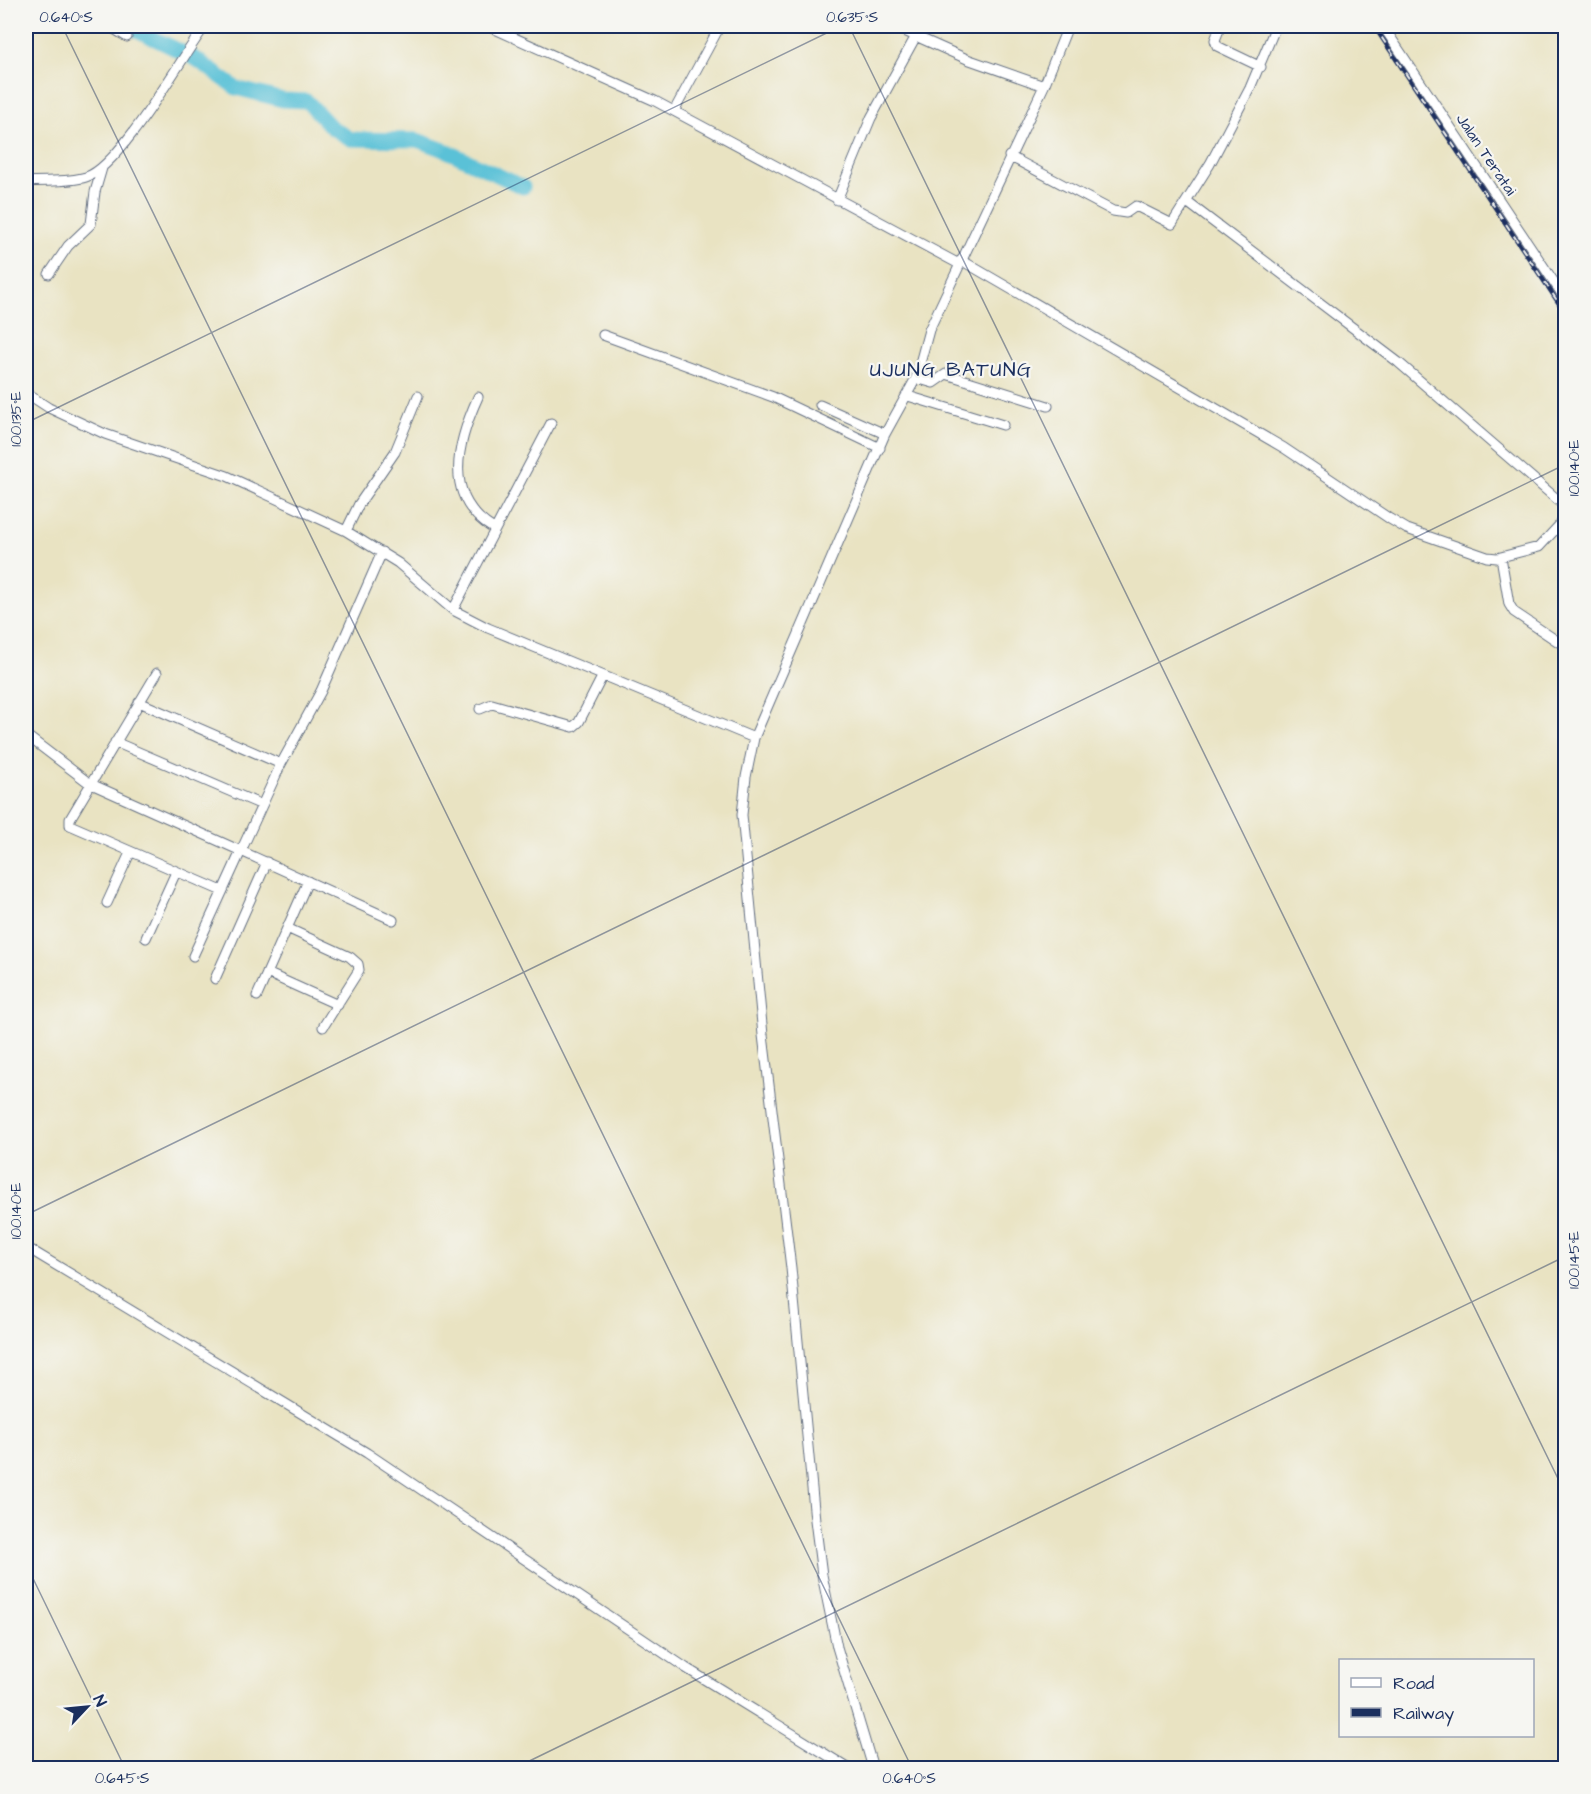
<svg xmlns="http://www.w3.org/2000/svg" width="1591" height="1794" font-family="'Architects Daughter',sans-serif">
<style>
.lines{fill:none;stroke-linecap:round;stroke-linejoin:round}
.river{stroke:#5ac1d7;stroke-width:15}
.street-casing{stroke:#636e81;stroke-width:11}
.street{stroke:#fff;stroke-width:9}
.rail-casing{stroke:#1b2f5e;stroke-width:4.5}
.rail{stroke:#f6f6f2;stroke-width:2;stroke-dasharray:7;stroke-linecap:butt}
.ticks{fill:none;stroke:#1b2f5e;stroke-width:1.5;stroke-opacity:0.45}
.labels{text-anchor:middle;stroke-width:4.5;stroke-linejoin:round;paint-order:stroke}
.street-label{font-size:16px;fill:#1b2f5e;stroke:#f6f6f2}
.quarter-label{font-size:20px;letter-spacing:1.5px;fill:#1b2f5e;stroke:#f6f6f2}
.neatline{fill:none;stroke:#1b2f5e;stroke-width:2}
.ticks-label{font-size:15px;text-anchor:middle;fill:#1b2f5e}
</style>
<rect width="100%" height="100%" fill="#f6f6f2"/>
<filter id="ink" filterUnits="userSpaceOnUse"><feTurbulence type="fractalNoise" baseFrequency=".0167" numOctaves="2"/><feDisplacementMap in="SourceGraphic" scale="12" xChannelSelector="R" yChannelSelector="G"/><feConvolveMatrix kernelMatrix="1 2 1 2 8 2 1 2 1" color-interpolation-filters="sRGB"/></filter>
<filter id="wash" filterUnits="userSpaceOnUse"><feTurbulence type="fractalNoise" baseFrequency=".008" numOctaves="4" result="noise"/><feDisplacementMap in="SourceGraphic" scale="24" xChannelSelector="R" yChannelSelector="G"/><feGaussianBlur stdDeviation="1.35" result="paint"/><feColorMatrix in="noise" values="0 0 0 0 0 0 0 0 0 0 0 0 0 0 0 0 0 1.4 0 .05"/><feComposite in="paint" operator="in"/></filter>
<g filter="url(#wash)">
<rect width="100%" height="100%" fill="#e9e3c2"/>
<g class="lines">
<!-- river -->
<path class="river" d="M129 26 196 59 236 88 283 100 307 101 332 128 351 139 417 140 447 151 523 187"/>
</g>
</g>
<g filter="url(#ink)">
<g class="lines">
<!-- street casing -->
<g class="street-casing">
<path id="street" d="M109 26 127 37
M488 26 655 101 959 264
M893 26 967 59 1044 86
M1215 26 1219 30 1215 40 1217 46 1261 67
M1383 26 1566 300
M674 111 720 26
M1009 156 1113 211 1126 213 1136 206 1172 224 1210 164 1250 88 1276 26
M26 182C45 180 67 183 86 177 120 167 181 58 205 26
M837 200 871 118 916 36
M1187 202 1398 362 1566 507
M961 260 1284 448 1390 519 1407 529 1487 557 1497 558 1539 547 1566 518
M49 274 68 246 91 224 95 192 102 168
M603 335 773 397 880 448
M916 378 933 383 946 374 1048 406
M26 393 49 408 105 434 227 476 346 531 398 563 453 610 488 628 754 738 885 434 916 378 929 330 1044 86 1068 26
M908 396 1003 425
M478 397C457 443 442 498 494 529
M820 405 885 434
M346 531 359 504 395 452 418 396
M1501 557 1509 604 1514 612 1566 647
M453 610 551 423
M157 673 70 819V825L222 891
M139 702 281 764
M480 709 492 704 573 727 579 722 602 677
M26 735 89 783 241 851 281 764 321 691 382 552
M754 738 746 777 742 815 763 1035 791 1268 815 1520 822 1575 837 1647 873 1768
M115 742 262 805
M107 903 130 853
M287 928 350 957 358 964 359 970 323 1027
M146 938 176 872
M193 956 241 851 393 920
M267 973 338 1005
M215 979 267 862
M257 996 308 881
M26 1247 367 1453 686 1668 848 1768"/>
</g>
<!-- street -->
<use href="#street" class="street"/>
<!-- rail casing -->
<g class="rail-casing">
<path id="rail" d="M1374 26 1566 314"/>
</g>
<!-- rail -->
<use href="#rail" class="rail"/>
</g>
</g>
<!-- ticks -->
<path class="ticks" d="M62 26 912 1768M849 26 1566 1495M26 423 841 26M26 1215 1566 464M26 1564 125 1768M515 1768 1566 1256"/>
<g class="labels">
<!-- street labels -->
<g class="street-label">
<text transform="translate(1487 154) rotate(56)" y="6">Jalan Teratai</text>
</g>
<!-- quarter labels -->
<g class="quarter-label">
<text x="951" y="376">UJUNG BATUNG</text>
</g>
</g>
<!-- margin -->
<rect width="1591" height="1794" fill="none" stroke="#f6f6f2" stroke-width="66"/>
<!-- legend -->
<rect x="1339" y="1659" width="195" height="78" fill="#f6f6f2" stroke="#9ea6b7" stroke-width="1.5"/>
<rect x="1351" y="1678" width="30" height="9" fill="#ffffff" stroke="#9ea6b7" stroke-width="1.5"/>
<text x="1393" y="1689" font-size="18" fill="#1b2f5e">Road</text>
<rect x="1351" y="1708" width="30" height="9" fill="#1b2f5e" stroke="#9ea6b7" stroke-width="1.5"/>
<text x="1393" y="1719" font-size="18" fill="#1b2f5e">Railway</text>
<!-- north arrow -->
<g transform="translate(87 1707) rotate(64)" stroke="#f6f6f2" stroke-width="4.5" paint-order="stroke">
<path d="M0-4.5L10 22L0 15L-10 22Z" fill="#1b2f5e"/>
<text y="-9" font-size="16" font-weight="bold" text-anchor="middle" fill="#1b2f5e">N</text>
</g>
<rect x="33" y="33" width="1525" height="1728" class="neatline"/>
<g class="ticks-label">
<text x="66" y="22">0.640°S</text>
<text x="852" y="22">0.635°S</text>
<text transform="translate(16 419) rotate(-90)" y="5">100.135°E</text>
<text transform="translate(1574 468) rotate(-90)" y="5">100.140°E</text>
<text transform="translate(16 1211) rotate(-90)" y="5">100.140°E</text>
<text transform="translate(1574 1260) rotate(-90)" y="5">100.145°E</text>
<text x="122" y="1783">0.645°S</text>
<text x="909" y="1783">0.640°S</text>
</g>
</svg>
